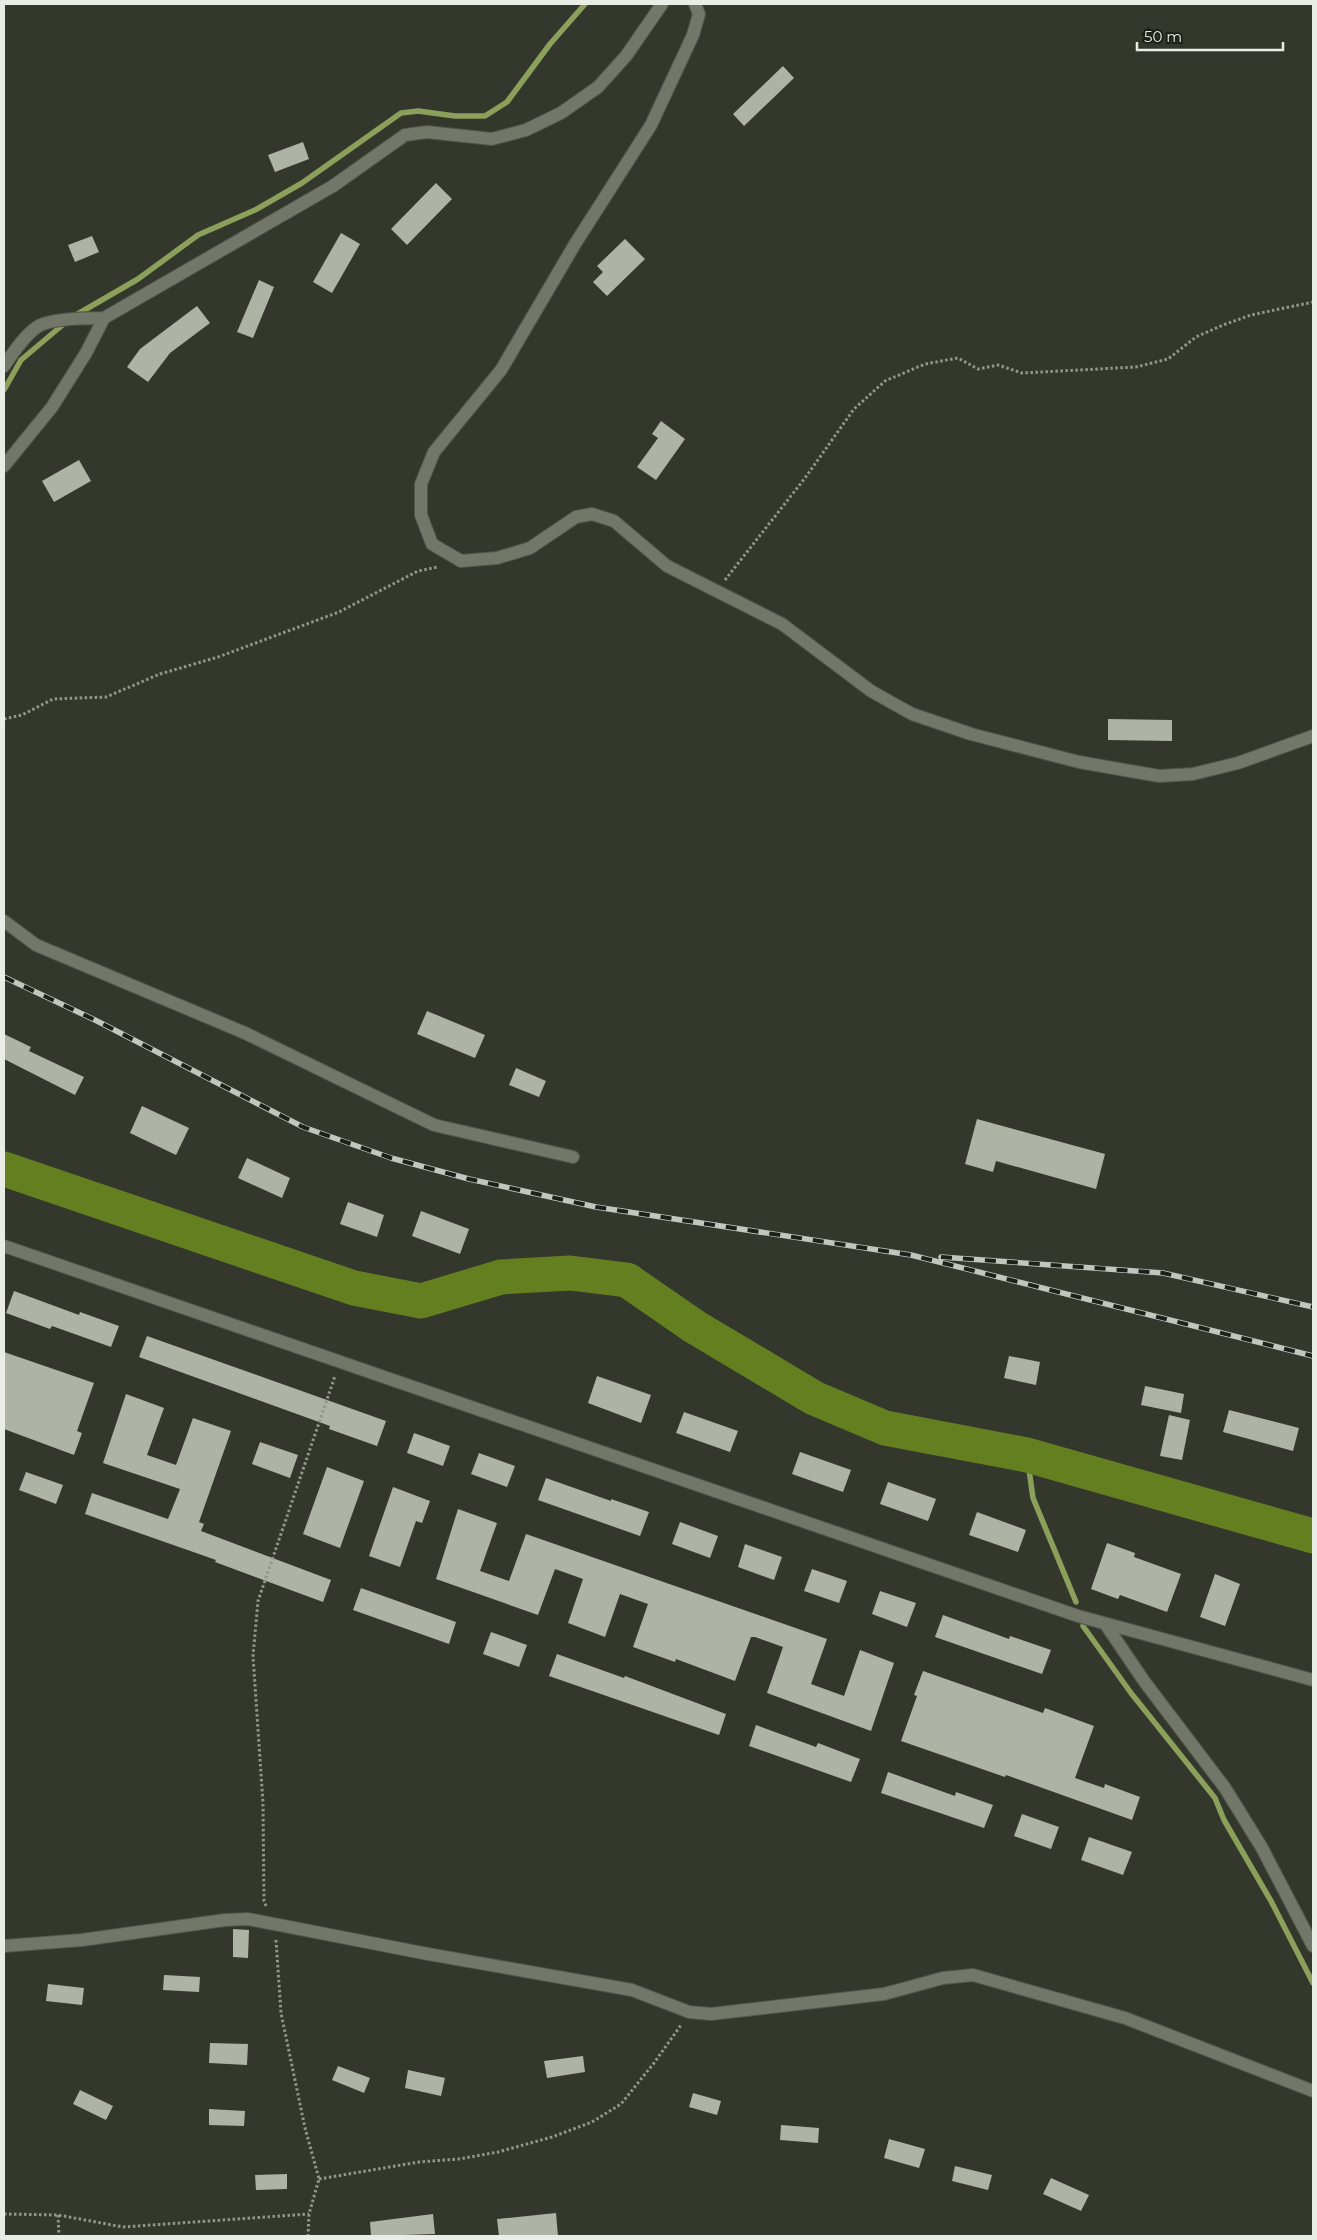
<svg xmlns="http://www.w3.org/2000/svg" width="1317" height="2240" font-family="Montserrat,sans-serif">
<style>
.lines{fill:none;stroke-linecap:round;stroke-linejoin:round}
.stream{stroke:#8ca05b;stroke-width:5.5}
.river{stroke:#647f20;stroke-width:35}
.building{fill:#aeb4a5}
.minor-casing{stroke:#51554a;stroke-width:14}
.tertiary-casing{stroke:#51554a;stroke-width:14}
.path{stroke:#92968c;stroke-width:3;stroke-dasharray:2.5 2.5;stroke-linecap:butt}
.minor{stroke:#727769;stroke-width:12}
.tertiary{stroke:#727769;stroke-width:12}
.rail-casing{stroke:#c2c6bd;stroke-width:5.5}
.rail{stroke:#1d1f19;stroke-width:4;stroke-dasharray:11;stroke-linecap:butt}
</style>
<rect width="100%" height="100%" fill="#34382c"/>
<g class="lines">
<!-- stream -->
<path class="stream" d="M76 315 138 279 198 235 255 210 302 183 401 113 418 111 455 116H485L507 102 550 44 585 4
M4 390 21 360 66 322
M1027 1455 1033 1498 1076 1602
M1083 1626 1131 1693 1215 1798 1224 1820 1271 1901 1313 1983"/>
<!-- river -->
<path class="river" d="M4 1169 354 1288 421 1301 501 1277 570 1273 627 1280 695 1327 814 1398 885 1428 1027 1455 1313 1536"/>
</g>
<!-- building -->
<path class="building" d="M783 66 794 78 744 126 733 114Z
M303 142 309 159 275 172 268 155Z
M436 183 452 199 407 245 391 229Z
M341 233 360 244 332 293 313 282Z
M92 236 99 252 75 262 68 245Z
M625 239 645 259 607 296 593 282 603 272 597 266Z
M259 280 274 287 253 338 237 332Z
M197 306 210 323 170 353 148 382 127 367 140 349Z
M661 421 685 439 656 480 637 467 658 438 652 434Z
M79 460 91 481 54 502 42 481Z
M1108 719 1172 720V741L1108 740Z
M427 1011 485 1035 475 1058 417 1034Z
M4 1034 31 1047 29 1051 84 1077 75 1095 4 1059Z
M516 1068 546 1081 539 1097 509 1085Z
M142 1106 189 1128 176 1155 130 1133Z
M977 1119 1105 1154 1096 1189 996 1161 993 1172 965 1164Z
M247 1158 290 1178 282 1198 238 1178Z
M348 1202 384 1215 377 1237 340 1224Z
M421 1211 469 1229 460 1254 412 1236Z
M14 1291 79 1315 80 1312 119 1326 111 1347 52 1326 50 1329 6 1313Z
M147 1336 386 1421 377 1446 329 1429 330 1426 139 1357Z
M4 1352 94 1383 77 1431 82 1433 74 1455 4 1429Z
M1009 1356 1040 1362 1036 1385 1004 1378Z
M597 1376 651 1395 641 1423 588 1403Z
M1145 1386 1184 1394 1181 1413 1141 1405Z
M126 1394 164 1408 147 1455 176 1465 193 1418 231 1431 199 1522 204 1524 201 1531 331 1580 323 1602 215 1562 216 1560 85 1514 92 1493 168 1519 180 1489 103 1463Z
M1229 1410 1299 1428 1293 1451 1223 1432Z
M684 1412 738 1431 730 1452 676 1433Z
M1169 1415 1190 1420 1182 1460 1160 1456Z
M414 1433 450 1446 443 1466 407 1453Z
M260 1442 298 1455 290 1478 252 1464Z
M800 1452 851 1470 843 1492 792 1474Z
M479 1453 515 1466 507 1487 471 1474Z
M327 1467 364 1481 340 1548 303 1534Z
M26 1472 63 1485 56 1504 19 1490Z
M546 1478 611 1501V1499L649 1512 640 1536 538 1500Z
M888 1482 936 1499 928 1521 880 1504Z
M393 1487 430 1501 422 1523 416 1521 400 1567 369 1556Z
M458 1509 497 1523 480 1571 509 1581 526 1534 827 1639 811 1684 844 1696 860 1650 894 1663 871 1731 767 1693 783 1647 755 1637H751L735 1681 676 1659 675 1662 633 1647 648 1604 620 1594 605 1637 568 1623 583 1579 555 1569 538 1615 436 1579Z
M977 1512 1026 1530 1018 1552 969 1535Z
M680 1522 718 1536 710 1558 672 1544Z
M1107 1543 1135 1553 1134 1557 1181 1574 1167 1612 1120 1595 1118 1599 1091 1589Z
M745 1544 782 1557 774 1580 738 1567Z
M812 1569 847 1581 839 1603 804 1591Z
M1215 1574 1240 1584 1225 1626 1200 1617Z
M361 1588 456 1622 449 1644 353 1610Z
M880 1591 916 1603 907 1627 872 1614Z
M943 1615 1009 1639 1010 1636 1051 1650 1042 1674 935 1637Z
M491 1632 527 1645 519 1667 483 1654Z
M557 1654 624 1678 625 1676 726 1714 719 1735 549 1676Z
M923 1671 1043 1713 1045 1708 1094 1726 1075 1778 1104 1788 1105 1784 1140 1797 1132 1820 1006 1775 1005 1777 901 1741 917 1696 914 1695Z
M756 1725 816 1747 818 1743 860 1759 851 1782 749 1746Z
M888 1772 955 1796 956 1792 993 1805 984 1828 881 1793Z
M1022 1814 1059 1827 1051 1849 1014 1836Z
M1089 1837 1132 1852 1123 1875 1081 1860Z
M233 1929 249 1930 248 1958 233 1957Z
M164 1975 200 1977 199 1992 163 1990Z
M48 1984 84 1988 82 2005 46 2001Z
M210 2043 248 2044 247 2065 209 2063Z
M583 2056 585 2072 547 2078 544 2061Z
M338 2066 370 2078 364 2093 332 2080Z
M408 2070 445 2078 441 2096 405 2088Z
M80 2090 113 2106 106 2120 73 2104Z
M693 2093 721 2101 717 2115 689 2107Z
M209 2109 245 2111 244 2126 209 2125Z
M781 2125 819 2128 818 2143 780 2140Z
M889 2139 925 2149 919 2168 884 2158Z
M955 2166 992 2175 988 2190 952 2181Z
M287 2174V2189L256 2190 255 2175Z
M1051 2178 1089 2195 1081 2211 1043 2194Z
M556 2213 558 2236H499L497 2219Z
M433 2214 435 2234 371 2236 370 2222Z"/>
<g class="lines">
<!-- minor casing -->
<g class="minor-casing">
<path id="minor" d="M695 4 699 14 693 35 651 125 575 244 501 370 434 452 421 484V515L432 544 461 561 497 558 530 548 576 517 592 514 614 521 667 566 782 624 871 691 912 714 971 734 1079 762 1159 776 1193 774 1238 763 1313 736
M4 366C13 353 24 336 37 327 50 318 88 318 104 318L333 186 405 135 427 132 492 139 526 130 561 113 598 87 626 56 662 4
M4 466 52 407 86 353 104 318
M4 921 36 945 245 1033 434 1125 573 1157
M1106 1625 1144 1681 1225 1788 1262 1848 1313 1946
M4 1946 82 1940 225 1920 248 1919 428 1954 632 1990 689 2012 711 2014 884 1994 943 1978 973 1975 1125 2018 1313 2091"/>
</g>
<!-- tertiary casing -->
<g class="tertiary-casing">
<path id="tertiary" d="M4 1246 1078 1616 1313 1680"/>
</g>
<!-- path -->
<path class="path" d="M725 580 805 478 854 409 885 381 925 364 958 358 978 369 998 365 1022 373 1136 367 1168 359 1196 337 1223 325 1251 315 1313 302
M4 719 22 715 53 699 106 697 160 674 218 657 339 612 418 571 438 567
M266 1906 264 1901 263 1803 253 1656 258 1601 335 1376
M276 1940 281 2013 305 2128 319 2179 309 2214 308 2236
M319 2179 419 2162 459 2159 498 2152 552 2137 592 2122 621 2104 654 2063 681 2025
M4 2214 58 2215 123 2227 309 2214
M58 2215 59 2236"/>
<!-- minor -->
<use href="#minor" class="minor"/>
<!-- tertiary -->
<use href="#tertiary" class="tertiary"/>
<!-- rail casing -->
<g class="rail-casing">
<path id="rail" d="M4 977 95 1020 303 1127 391 1158 469 1179 596 1207 911 1255 1313 1356
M941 1257 1163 1273 1313 1307"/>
</g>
<!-- rail -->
<use href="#rail" class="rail"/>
</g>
<!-- border -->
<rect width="1317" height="2240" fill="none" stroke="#e9ede5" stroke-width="10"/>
<!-- scale -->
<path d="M1137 42v8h146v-8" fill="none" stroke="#e9ede5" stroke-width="2.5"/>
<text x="1144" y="42" font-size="15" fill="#e9ede5" stroke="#1d1f19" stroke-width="4" paint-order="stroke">50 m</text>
</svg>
